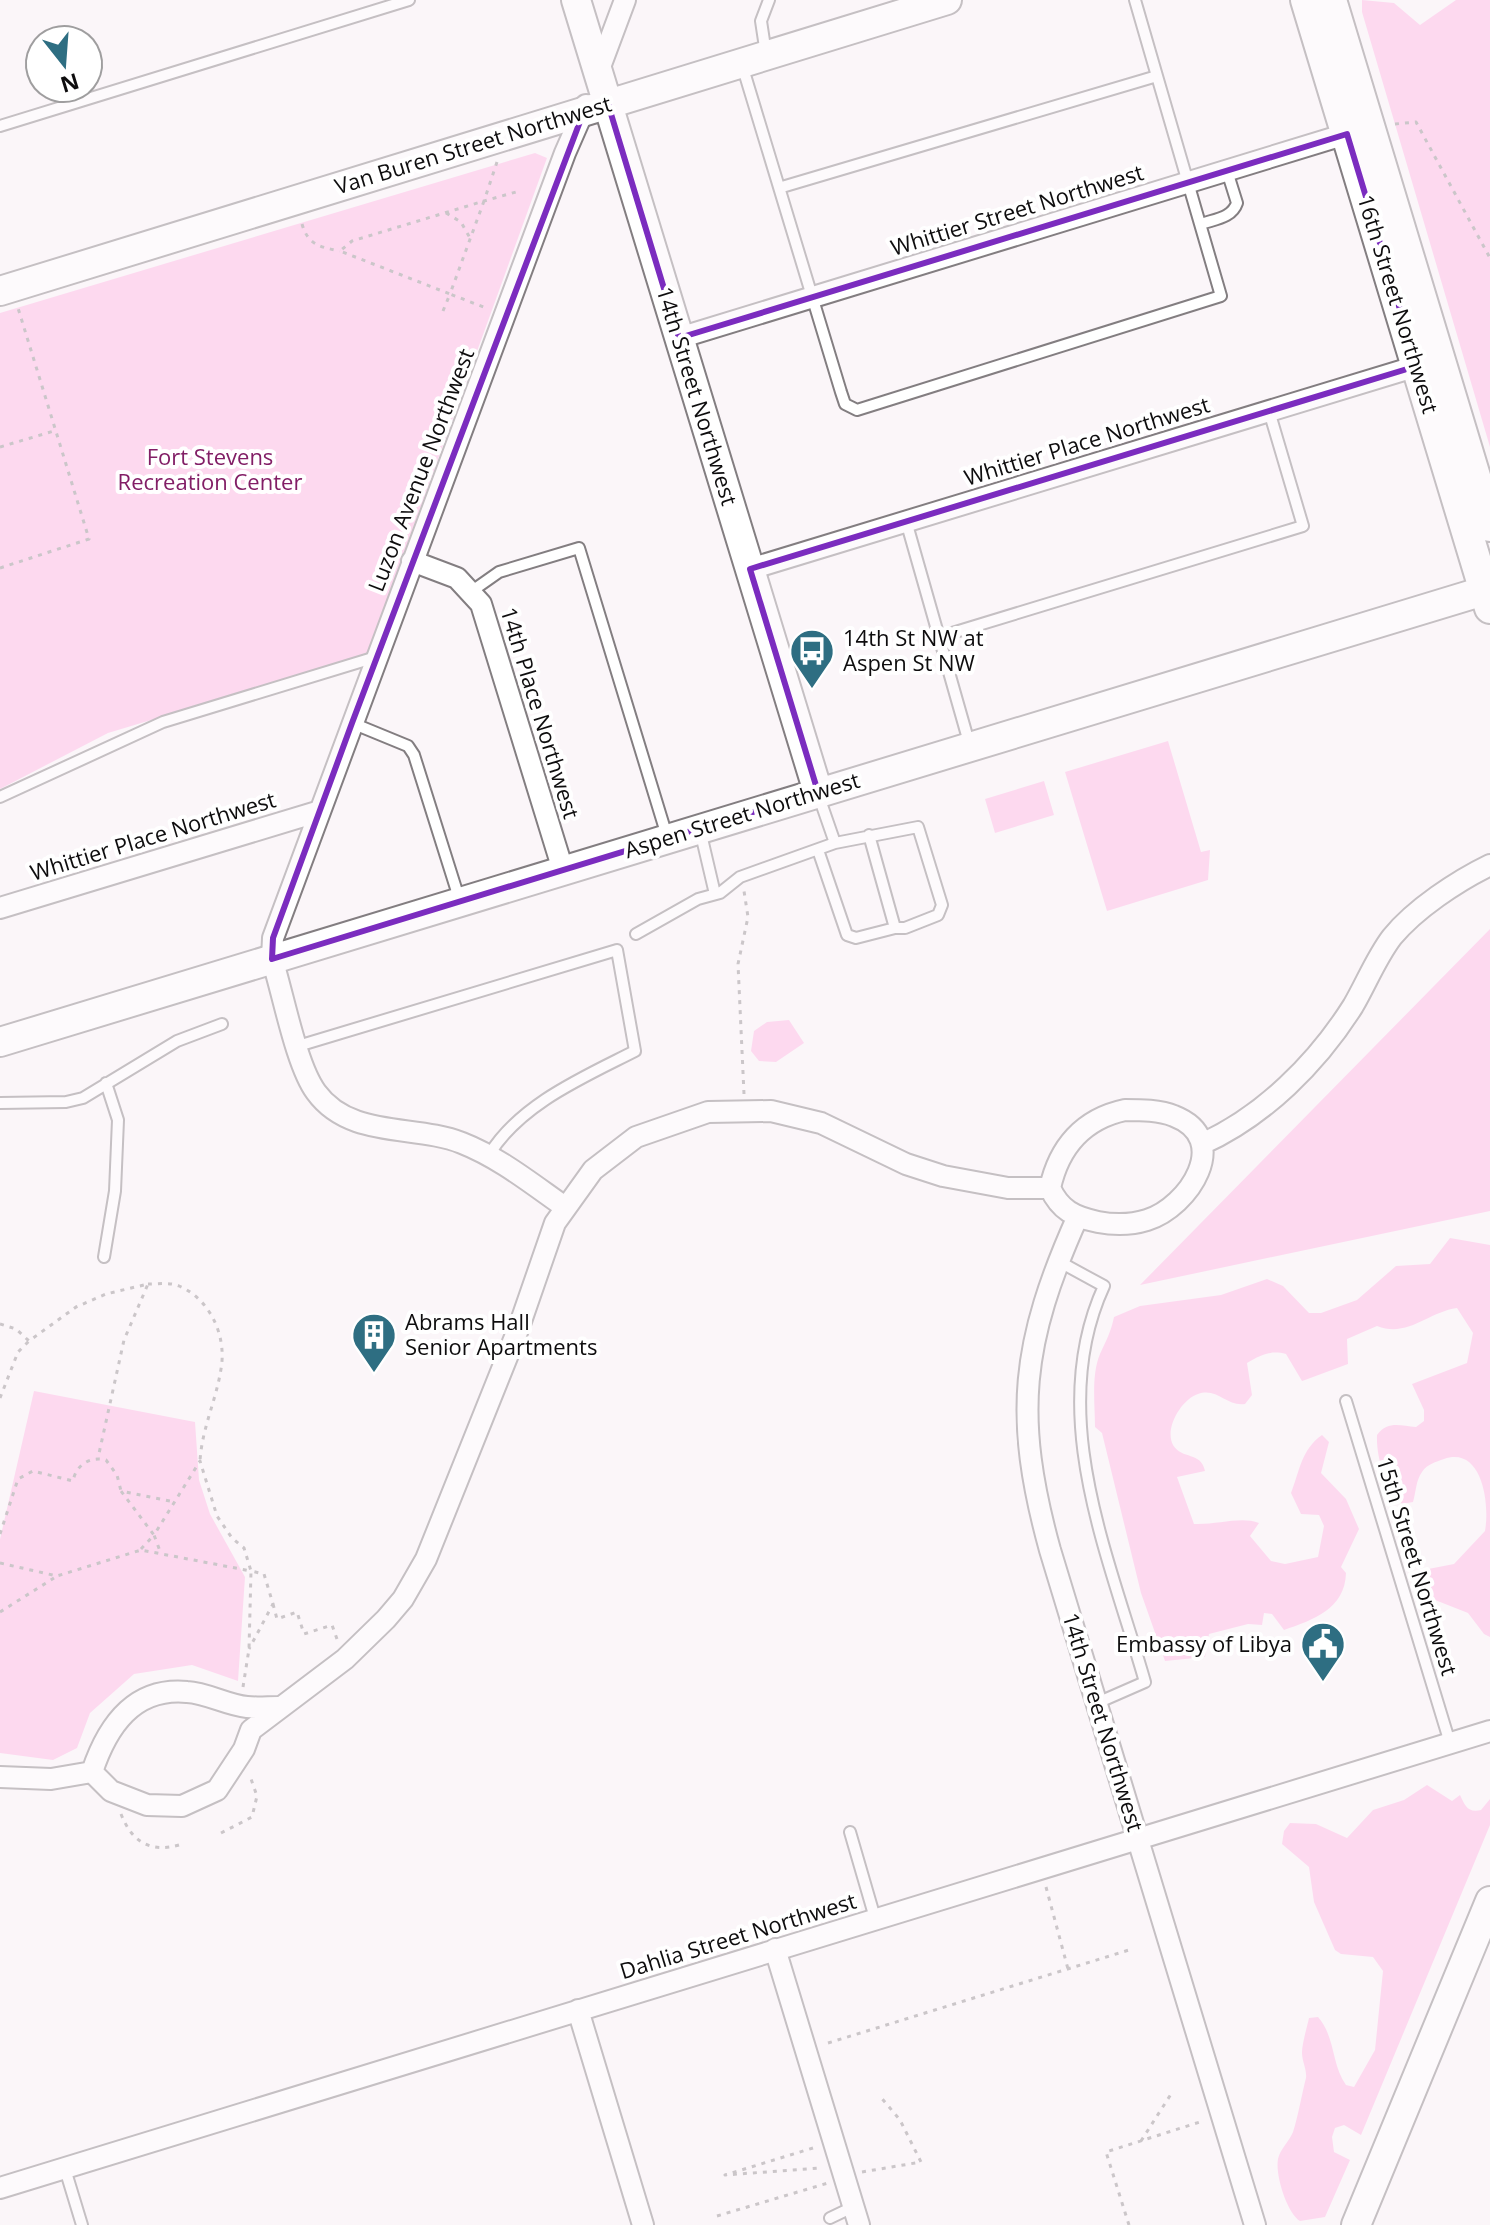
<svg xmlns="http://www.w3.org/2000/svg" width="1490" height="2225" font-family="'Open Sans',sans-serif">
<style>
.green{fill:#feb7e3}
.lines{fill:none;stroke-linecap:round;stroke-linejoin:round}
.lane-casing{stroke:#837e81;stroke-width:14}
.street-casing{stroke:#837e81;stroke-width:24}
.secondary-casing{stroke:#837e81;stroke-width:32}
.primary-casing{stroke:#837e81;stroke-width:34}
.path{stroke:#908c8e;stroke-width:3;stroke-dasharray:4 6;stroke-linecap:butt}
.lane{stroke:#fff;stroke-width:10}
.street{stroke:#fff;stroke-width:20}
.secondary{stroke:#fff;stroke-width:28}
.primary{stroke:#fff;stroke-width:30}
.marked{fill:none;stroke:#7b2cbf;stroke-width:6;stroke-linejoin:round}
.labels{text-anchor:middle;stroke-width:8;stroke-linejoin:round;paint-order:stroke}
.street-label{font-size:22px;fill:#0e0d0e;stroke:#fff}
.park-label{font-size:22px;fill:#821e66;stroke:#fff}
.poi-label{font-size:22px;fill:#0e0d0e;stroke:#fff;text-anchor:start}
</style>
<rect width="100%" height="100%" fill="#fbf6f9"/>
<!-- green -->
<path class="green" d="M1362 0 1394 3 1420 25 1456 0H1490V447L1362 12Z
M535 153 547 158 367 655 108 733 0 789V313Z
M1168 741 1201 852 1210 850 1208 880 1107 911 1065 772Z
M1044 781 1054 815 995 833 985 799Z
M1490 929V1211L1140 1285Z
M789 1020 804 1043 776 1062 759 1061 751 1051 754 1031 767 1022Z
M1450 1238 1490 1245V1637L1484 1634 1468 1613 1430 1598 1422 1578 1423 1570 1454 1564 1485 1531C1490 1503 1482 1446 1444 1459 1436 1462 1427 1464 1422 1472 1416 1480 1416 1492 1413 1502L1402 1504C1386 1487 1376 1459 1377 1435 1388 1420 1401 1426 1416 1427L1424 1421V1410L1412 1384 1467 1363 1473 1333 1457 1308C1428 1312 1408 1338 1377 1326L1347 1339 1348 1364 1305 1380 1302 1381 1286 1354C1270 1350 1261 1355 1247 1363L1252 1395 1245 1404C1227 1407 1217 1387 1198 1394 1182 1399 1164 1428 1173 1445 1182 1460 1201 1451 1205 1471L1177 1477 1194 1524C1217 1525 1241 1516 1259 1523L1250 1536 1271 1561 1285 1564 1318 1557 1324 1526 1319 1515 1301 1514 1291 1493C1300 1470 1301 1450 1322 1435L1329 1442 1321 1473 1346 1499 1359 1529 1341 1567 1346 1573C1345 1609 1313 1620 1284 1630L1272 1614 1264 1613 1262 1625 1248 1624 1209 1634 1205 1657 1165 1661 1141 1593 1102 1433 1095 1427C1095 1405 1091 1375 1100 1354 1106 1341 1111 1332 1114 1317L1140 1306 1221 1295 1267 1279 1283 1286 1309 1313H1321L1357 1300 1396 1266 1430 1264Z
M34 1391 195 1422 199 1480 210 1514 245 1577 238 1681 192 1665 134 1674 90 1713 77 1748 53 1760 0 1753V1539Z
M1427 1785 1452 1801 1460 1795C1465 1806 1468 1813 1481 1810L1490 1799V1825L1361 2135 1344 2125 1335 2128 1332 2137 1334 2152 1350 2160 1325 2217 1300 2221C1287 2213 1275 2175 1278 2159 1280 2149 1289 2142 1293 2132 1298 2117 1302 2093 1306 2078 1307 2070 1302 2061 1302 2053 1302 2044 1307 2027 1309 2018L1318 2017C1336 2038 1331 2064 1346 2085L1354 2087 1375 2050 1383 1971 1373 1957 1341 1954 1335 1950 1314 1902 1309 1867 1282 1844 1284 1831 1290 1823 1316 1824 1347 1838 1373 1810 1404 1800Z"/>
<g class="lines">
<!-- lane casing -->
<g class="lane-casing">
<path id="lane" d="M766 54 761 21 769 0
M742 65 841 392 845 404 857 410 1221 296 1157 76
M0 126 409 0
M782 187 1157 76 1135 0
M1201 224C1215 219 1232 218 1237 203L1227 171
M906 521 970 746
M472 591 499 572 579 548 667 836
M939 637 1303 526 1269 411
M352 723 408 746 414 755 459 898
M818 794 835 843
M0 797 163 722 376 657
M700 830 715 894
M818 850 847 935 856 938 895 928
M636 934 698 899 720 893 740 877 835 843 918 827 942 905 938 915 905 928H895L869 835
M298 1046 617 950 635 1051C584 1077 520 1104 489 1155
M0 1103 66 1102 83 1098 177 1041 222 1024
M104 1257 115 1191 118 1120 106 1083
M1058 1261 1104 1286C1045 1414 1109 1556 1145 1682L1097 1703
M1346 1401 1450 1743
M850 1832 875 1918
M65 2169 82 2225
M830 2218 853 2207"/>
</g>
<!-- street casing -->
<g class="street-casing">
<path id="street" d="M597 75 625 0
M679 338 1356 131
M412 561 457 578 481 604 563 870
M750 569 1427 363
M0 908 320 811
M1125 1110C1141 1110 1160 1110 1174 1116 1233 1139 1189 1207 1147 1220 1131 1225 1114 1225 1098 1222 1074 1217 1060 1210 1050 1188 1059 1147 1083 1119 1125 1110Z
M1202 1144C1264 1116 1317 1063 1353 1006 1366 984 1376 958 1392 937 1415 909 1457 881 1490 865
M565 1207C532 1184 500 1158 462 1143 415 1124 350 1139 316 1092 296 1065 283 993 272 959L273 938 565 153 586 105
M1078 1216C1021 1343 1013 1416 1050 1550L1255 2225
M92 1772 111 1791 147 1805 182 1806 217 1790 244 1749 251 1730 345 1659 386 1619 403 1599 426 1559 519 1327 555 1223 593 1170 636 1137 708 1112 771 1111 821 1123 906 1164 943 1176 1008 1188H1050
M92 1772C107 1727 133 1687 187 1692 207 1693 227 1705 247 1707 257 1708 268 1707 278 1707
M0 1777 51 1779 92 1772
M775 1949 859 2225
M578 2010 643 2225
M0 2188 1490 1731"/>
</g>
<!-- secondary casing -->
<g class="secondary-casing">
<path id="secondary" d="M576 0 818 792
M0 291 947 0
M0 1042 1490 589
M1356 2225 1490 1901"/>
</g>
<!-- primary casing -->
<g class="primary-casing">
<path id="primary" d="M1306 0 1490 608
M1331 0 1490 526"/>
</g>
<!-- path -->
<path class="path" d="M1395 124 1416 122 1490 258
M497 162 484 201 516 192
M484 201 450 294 340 251 352 241Z
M446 213 461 222 470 238
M302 224C308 245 320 247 340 251
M443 311 450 294 486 308
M0 447 54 431
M0 568 89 539 18 308
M744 1094 738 964 748 917 744 891
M148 1284C157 1284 170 1282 179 1286 210 1299 227 1336 221 1369 216 1401 202 1428 200 1461
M0 1324 16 1329 29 1341 76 1307 106 1294 148 1284 124 1340 98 1458
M0 1398 18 1352 29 1341
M0 1534 18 1479 33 1471 73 1481C76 1465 90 1456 106 1460L117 1475 121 1491
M141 1549 154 1535 121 1491 175 1502
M0 1563 57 1576 141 1550 251 1571 244 1548 232 1538 217 1516 200 1461 154 1535 160 1551
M273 1604 277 1619 297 1612 304 1634 332 1625 337 1639
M0 1612 54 1578
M243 1687 249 1649 251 1571 264 1574 273 1604 249 1649
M121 1814C132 1842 150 1853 179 1845
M221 1833 252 1817 257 1796 250 1776
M1046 1887 1068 1969
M828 2043 1129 1950
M1141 2141 1173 2091
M813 2148 725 2175 819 2168
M862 2172 921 2162 900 2120 879 2095
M717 2216 828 2183
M1129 2225 1106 2152 1203 2121"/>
<!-- lane -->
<use href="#lane" class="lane"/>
<!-- street -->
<use href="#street" class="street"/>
<!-- secondary -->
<use href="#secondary" class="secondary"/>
<!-- primary -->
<use href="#primary" class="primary"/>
</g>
<!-- marked area -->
<path d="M0 0H1490V2225H0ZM608 104 679 338 1347 134 1417 366 750 569 818 792 272 959 273 938 352 723 584 111Z" fill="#fbf6f9" fill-opacity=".55" fill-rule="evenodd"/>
<path class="marked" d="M608 104 679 338 1347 134 1417 366 750 569 818 792 272 959 273 938 352 723 584 111Z"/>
<!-- icons -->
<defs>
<g id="bus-pin" transform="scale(2.3)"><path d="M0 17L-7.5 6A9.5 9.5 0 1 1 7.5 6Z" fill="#2e6e82" stroke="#fff"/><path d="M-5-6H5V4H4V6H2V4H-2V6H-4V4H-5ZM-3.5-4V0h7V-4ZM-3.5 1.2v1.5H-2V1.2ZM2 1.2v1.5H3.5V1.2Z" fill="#fff"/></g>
<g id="building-pin" transform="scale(2.3)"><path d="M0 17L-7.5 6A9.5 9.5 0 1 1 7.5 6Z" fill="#2e6e82" stroke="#fff"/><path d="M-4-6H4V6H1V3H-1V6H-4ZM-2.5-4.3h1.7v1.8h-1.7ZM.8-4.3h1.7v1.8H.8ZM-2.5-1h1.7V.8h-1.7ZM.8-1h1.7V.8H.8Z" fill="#fff"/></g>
<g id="civic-pin" transform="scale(2.3)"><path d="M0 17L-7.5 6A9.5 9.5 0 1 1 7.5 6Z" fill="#2e6e82" stroke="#fff"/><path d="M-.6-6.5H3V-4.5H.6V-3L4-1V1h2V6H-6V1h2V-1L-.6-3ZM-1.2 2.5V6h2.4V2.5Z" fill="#fff"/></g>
</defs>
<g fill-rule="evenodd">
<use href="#bus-pin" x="812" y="651"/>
<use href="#building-pin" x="374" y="1335"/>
<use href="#civic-pin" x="1323" y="1644"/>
</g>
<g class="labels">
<!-- street labels -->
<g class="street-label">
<text transform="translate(473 145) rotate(-17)" y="8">Van Buren Street Northwest</text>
<text transform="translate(1017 210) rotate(-17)" y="8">Whittier Street Northwest</text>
<text transform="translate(1398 304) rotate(73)" y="8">16th Street Northwest</text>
<text transform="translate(697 396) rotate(73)" y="8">14th Street Northwest</text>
<text transform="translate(1087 441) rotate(-17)" y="8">Whittier Place Northwest</text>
<text transform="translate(421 470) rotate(-69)" y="8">Luzon Avenue Northwest</text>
<text transform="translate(540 713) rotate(73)" y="8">14th Place Northwest</text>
<text transform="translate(742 815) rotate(-17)" y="8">Aspen Street Northwest</text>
<text transform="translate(153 836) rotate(-17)" y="8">Whittier Place Northwest</text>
<text transform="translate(1417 1566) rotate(73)" y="8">15th Street Northwest</text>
<text transform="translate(1103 1722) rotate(73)" y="8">14th Street Northwest</text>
<text transform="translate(738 1936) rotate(-17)" y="8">Dahlia Street Northwest</text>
</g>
<!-- park labels -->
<g class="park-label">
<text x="210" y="465">Fort Stevens<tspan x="210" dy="25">Recreation Center</tspan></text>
</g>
<!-- poi labels -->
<g class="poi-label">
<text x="843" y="646">14th St NW at<tspan x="843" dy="25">Aspen St NW</tspan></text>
<text x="405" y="1330">Abrams Hall<tspan x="405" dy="25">Senior Apartments</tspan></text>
<text x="1292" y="1652" text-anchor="end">Embassy of Libya</text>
</g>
</g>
<!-- north arrow -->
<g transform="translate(64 64) rotate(163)"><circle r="38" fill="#ffffff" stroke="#9f9e9f" stroke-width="2"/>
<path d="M0-6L14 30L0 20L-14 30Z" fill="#2e6e82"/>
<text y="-12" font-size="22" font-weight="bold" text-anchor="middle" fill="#0e0d0e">N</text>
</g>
</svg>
